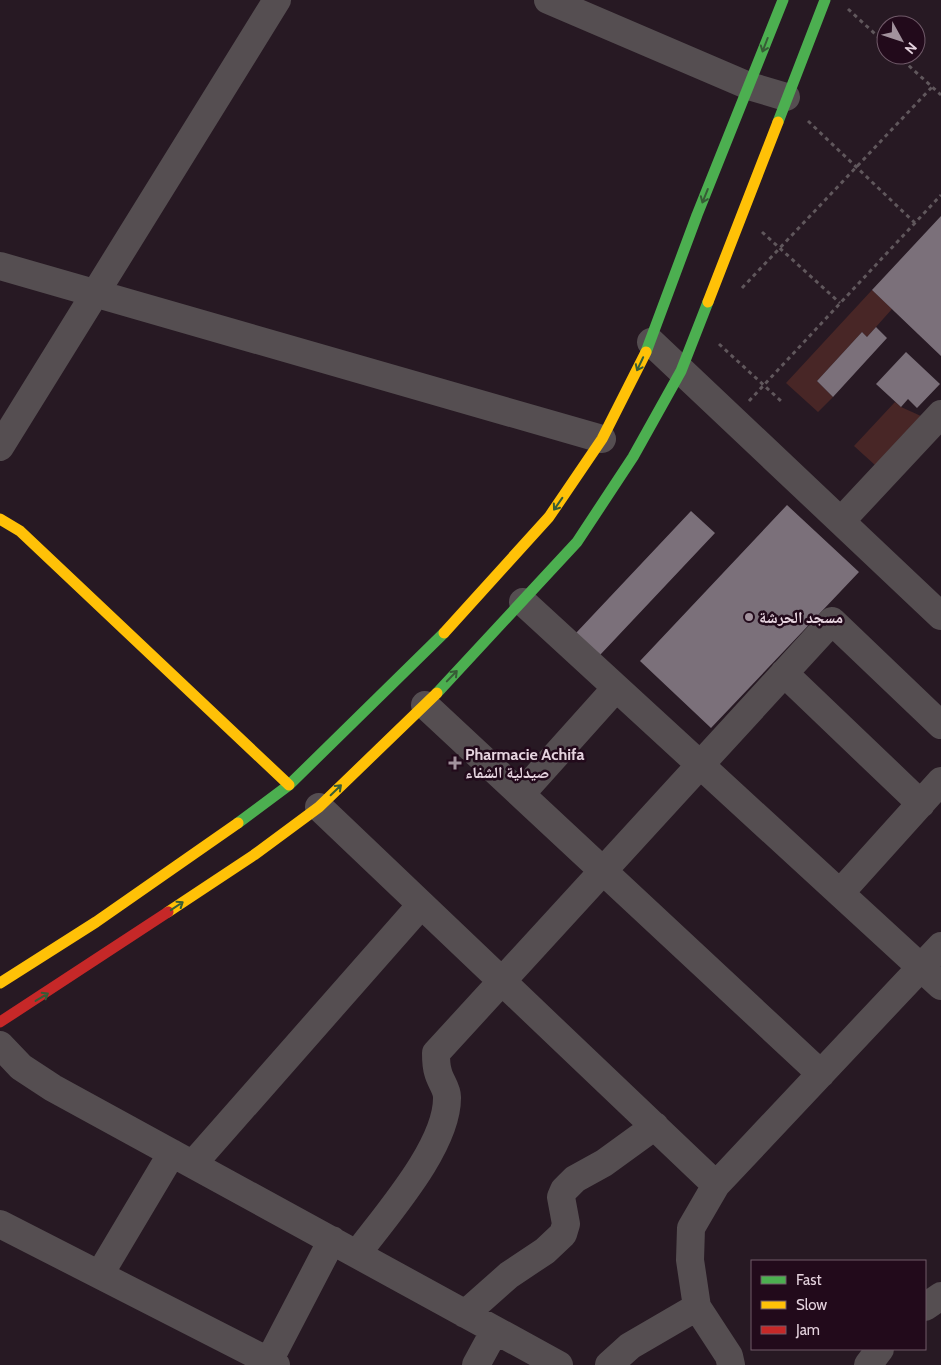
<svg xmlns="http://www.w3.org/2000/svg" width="941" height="1365" font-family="Cabin,'Noto Naskh Arabic',sans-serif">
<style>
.green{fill:#482626}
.building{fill:#7b707a}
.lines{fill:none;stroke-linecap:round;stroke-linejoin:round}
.path{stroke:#60575c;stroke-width:3;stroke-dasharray:4 4;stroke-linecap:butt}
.street{stroke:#554e51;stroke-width:28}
.fast{stroke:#4caf50;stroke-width:11}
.slow{stroke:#ffc107;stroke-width:11}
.jam{stroke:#c62828;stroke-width:11}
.oneway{stroke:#375c36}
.poi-dot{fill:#a2929d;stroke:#220a1b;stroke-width:2}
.labels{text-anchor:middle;stroke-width:5;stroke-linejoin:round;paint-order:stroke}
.poi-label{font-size:16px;font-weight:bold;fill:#e5d3de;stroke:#220a1b;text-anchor:start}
</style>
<rect width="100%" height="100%" fill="#271923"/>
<!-- green -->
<path class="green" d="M872 290 892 309 867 337 862 332 817 381 833 397 818 412 786 383Z
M895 402 901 407 921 416 875 465 854 446Z"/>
<!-- building -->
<path class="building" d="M941 216V356L872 290Z
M876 327 887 338 833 397 817 381 862 332 867 337Z
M906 352 940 384 917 408 908 399 901 407 876 384Z
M787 505 859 572 711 728 640 661Z
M691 511 715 533 600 655 576 633Z"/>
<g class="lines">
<!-- path -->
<path class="path" d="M848 9 886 44
M897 55 941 95
M808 121 915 223
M762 232 840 303
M742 288 932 87
M719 344 781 401
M749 401 941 195"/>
<!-- street -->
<path class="street" d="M548 0 749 86 786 97
M0 266 602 439
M651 342 941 616
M0 447 277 0
M841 521 941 414
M523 602 941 986
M784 673 921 804
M425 705 821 1074
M521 794 616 688
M319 807 716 1185
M840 893 941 781
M0 1045 21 1067 53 1088 559 1365
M193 1164 421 905
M0 1224 276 1365
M357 1254C386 1215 448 1146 447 1097 447 1088 440 1081 438 1072 436 1066 436 1059 436 1053L832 621 941 725
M100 1274 172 1153
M925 1307 941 1296
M465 1314 509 1275 545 1251 563 1234 566 1224 561 1197 564 1190 575 1179 604 1163 655 1126
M269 1361 332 1240
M476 1365 495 1330
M609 1365 630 1346 697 1307
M731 1365 729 1356 697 1307 690 1260 691 1228 716 1185 941 946
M868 1365 880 1349"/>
<!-- fast -->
<path class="fast" d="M778 122 825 0
M646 352 697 215 783 0
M437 693 577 542 633 457 681 371 708 302
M238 823 289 785 444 633"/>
<!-- slow -->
<path class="slow" d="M708 302 778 122
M0 519 20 531 289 785
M444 633 549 517 602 439 646 352
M168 912 254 855 319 807 437 693
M0 983 96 922 238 823"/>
<!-- jam -->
<path class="jam" d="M0 1022 168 912"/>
</g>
<!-- one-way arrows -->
<defs><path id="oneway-shaft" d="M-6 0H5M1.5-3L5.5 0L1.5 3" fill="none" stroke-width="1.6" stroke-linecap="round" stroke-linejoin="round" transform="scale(1.25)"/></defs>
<g class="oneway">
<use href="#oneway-shaft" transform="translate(765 45) rotate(111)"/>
<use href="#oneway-shaft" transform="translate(705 196) rotate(112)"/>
<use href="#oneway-shaft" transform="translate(640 364) rotate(115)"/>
<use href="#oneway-shaft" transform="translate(558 504) rotate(125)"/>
<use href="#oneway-shaft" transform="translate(452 676) rotate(-46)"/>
<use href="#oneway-shaft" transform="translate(336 790) rotate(-44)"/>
<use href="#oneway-shaft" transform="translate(177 906) rotate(-34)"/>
<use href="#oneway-shaft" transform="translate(42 997) rotate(-31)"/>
</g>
<!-- markers -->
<g class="poi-dot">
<circle cx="749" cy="617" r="5"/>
<path d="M452.5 755.5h5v5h5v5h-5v5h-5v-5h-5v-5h5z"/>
</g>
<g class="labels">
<!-- poi labels -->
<g class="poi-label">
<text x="759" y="623">مسجد الحرشة</text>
<text x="465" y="760">Pharmacie Achifa<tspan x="465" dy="18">صيدلية الشفاء</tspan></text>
</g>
</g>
<!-- legend -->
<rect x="751" y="1260" width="175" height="90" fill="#220a1b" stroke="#705a69"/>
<rect x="761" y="1276" width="25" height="8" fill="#4caf50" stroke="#705a69"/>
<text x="796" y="1285" font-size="15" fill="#e5d3de">Fast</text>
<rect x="761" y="1301" width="25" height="8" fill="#ffc107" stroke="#705a69"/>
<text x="796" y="1310" font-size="15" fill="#e5d3de">Slow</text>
<rect x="761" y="1326" width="25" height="8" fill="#c62828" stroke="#705a69"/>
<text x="796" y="1335" font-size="15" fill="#e5d3de">Jam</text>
<!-- north arrow -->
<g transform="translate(901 40) rotate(130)"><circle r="24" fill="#220a1b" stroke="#705a69"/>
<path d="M0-4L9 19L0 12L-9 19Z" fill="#a2929d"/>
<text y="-8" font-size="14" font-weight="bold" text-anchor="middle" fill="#e5d3de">N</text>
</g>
</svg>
